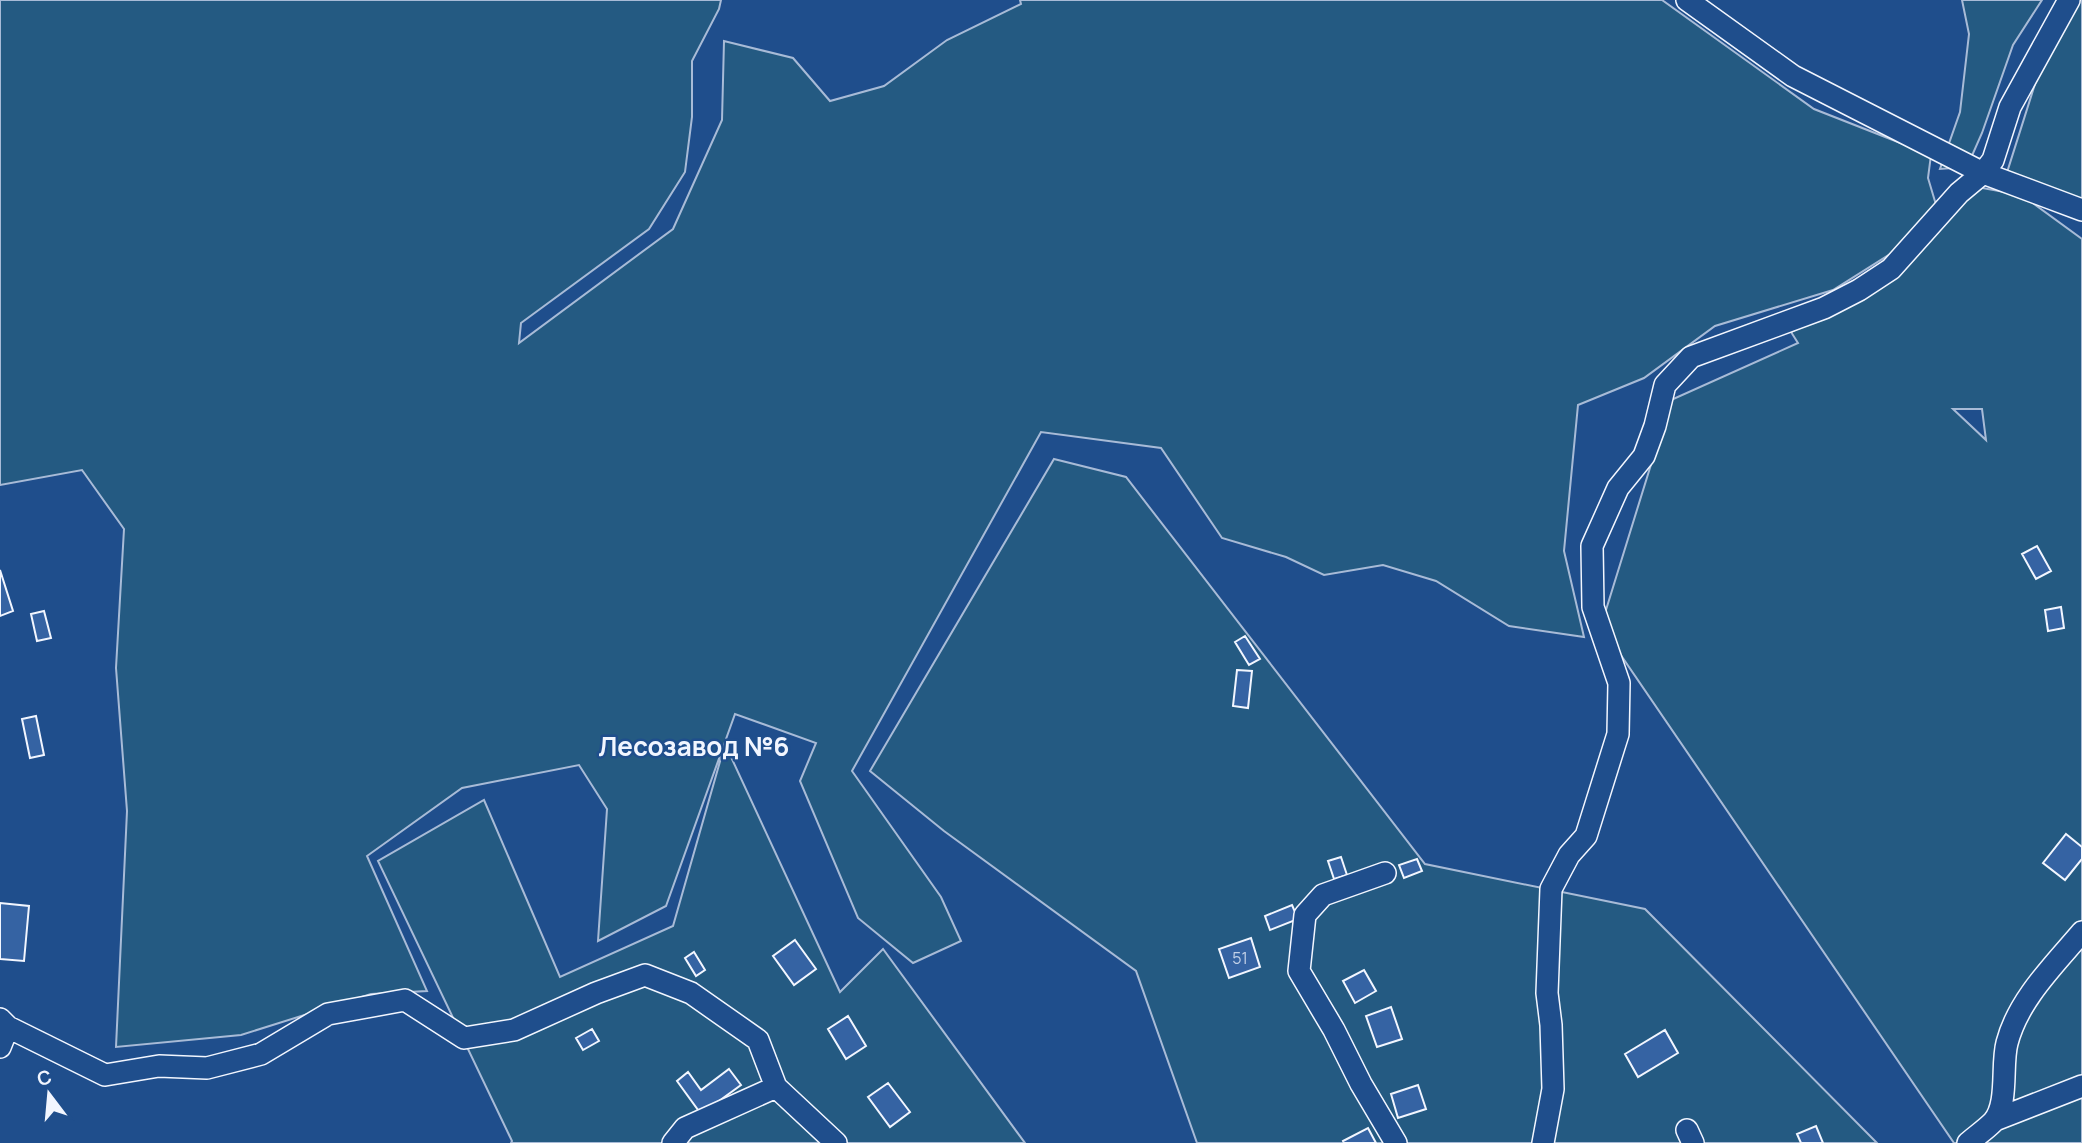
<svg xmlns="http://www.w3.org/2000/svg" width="2082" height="1143" font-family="Manrope,sans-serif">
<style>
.green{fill:#245a82;stroke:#a8bbd7;stroke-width:2;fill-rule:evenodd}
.building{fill:#3563a3;stroke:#f2f6ff;stroke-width:2}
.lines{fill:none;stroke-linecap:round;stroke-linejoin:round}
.minor-casing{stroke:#f2f6ff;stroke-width:24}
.minor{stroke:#1f4e8c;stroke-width:21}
.labels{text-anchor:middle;stroke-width:5;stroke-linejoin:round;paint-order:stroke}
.number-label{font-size:16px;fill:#c3d1e8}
.district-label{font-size:26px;font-weight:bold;fill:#f2f6ff;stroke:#1f4e8c}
</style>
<rect width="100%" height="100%" fill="#1f4e8c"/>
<!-- green -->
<path class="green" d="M0 0H721L719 9 692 61V117L685 172 649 229 521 323 519 343 673 229 722 120 724 41 793 58 830 101 884 86 947 40 1021 4 1020 0H1662L1814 109 1931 155 1928 178 1937 208 1895 251 1833 290 1715 326 1644 378 1578 405 1564 551 1584 637 1509 626 1436 581 1383 565 1324 575 1286 557 1222 538 1161 448 1041 432 852 771 941 897 961 941 913 963 858 918 800 781 816 743 735 714 666 906 598 941 607 809 579 765 462 788 367 856 427 991 371 994 241 1035 116 1047 127 811 116 668 124 529 82 470 0 485Z
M1962 0H2042L2013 45 1982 133 1967 167 1940 169 1960 112 1969 34Z
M2079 0H2082V220L2026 198 2082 239V1143H1954L1601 626 1671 400 1798 343 1791 332 1866 296 1977 187 2021 195 2004 182 2041 65ZM1953 409H1982L1986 440Z
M1054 459 1126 477 1425 864 1645 909 1877 1143H1197L1136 971 944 831 870 771Z
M725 744 840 992 883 949 1025 1143H511L512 1141 378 861 484 800 560 977 673 926Z"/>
<!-- building -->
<path class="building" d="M2037 546 2051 571 2036 579 2022 554Z
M0 570 13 611 0 616Z
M2061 607 2064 628 2048 631 2045 610Z
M44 611 51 638 37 641 31 614Z
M1245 636 1260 659 1249 665 1235 642Z
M1237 670 1252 671 1248 708 1233 706Z
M36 716 44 755 30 758 22 719Z
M2066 834 2082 847V859L2065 880 2043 863Z
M1341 857 1347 875 1334 879 1328 861Z
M1417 859 1422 871 1404 878 1399 865Z
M0 903 29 906 24 961 0 959Z
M1292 905 1298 919 1270 930 1265 916Z
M1251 938 1260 967 1229 978 1219 949Z
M795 940 816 969 794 985 773 956Z
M694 952 705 970 696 976 685 958Z
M1364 970 1376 991 1355 1003 1343 981Z
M1391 1007 1402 1039 1377 1047 1366 1016Z
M848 1016 866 1046 846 1059 828 1029Z
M592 1029 599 1041 583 1050 576 1038Z
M1665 1030 1678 1053 1638 1077 1625 1054Z
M729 1069 741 1085 701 1114 677 1081 688 1072 701 1090Z
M888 1083 910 1112 890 1127 868 1097Z
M1418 1085 1426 1109 1398 1118 1391 1094Z
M1816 1126 1823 1143H1801L1797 1134Z
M1368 1128 1376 1143H1344L1343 1141Z"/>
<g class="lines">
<!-- minor casing -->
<g class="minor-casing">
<path id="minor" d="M1687 0 1793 76 1983 173 2082 210
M1385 873 1323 895 1305 915 1299 971 1334 1030 1361 1084 1396 1143
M0 1019 8 1027 105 1075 159 1066 207 1068 261 1054 328 1014 405 1000 464 1038 514 1030 596 993 645 975 691 993 758 1040 776 1087 836 1143
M0 1047 8 1027
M1995 1120 2082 1086
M1687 1130 1693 1143
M673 1143 685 1128 776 1087
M1543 1143 1553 1089 1551 1025 1547 993 1551 889 1569 855 1586 836 1618 734 1619 683 1593 607 1592 546 1618 488 1644 456 1655 426 1665 385 1691 357 1824 308 1859 290 1891 269 1959 193 1983 173 1993 160 2010 107 2069 0
M1968 1143C1976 1136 1985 1130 1993 1122 2009 1104 2001 1065 2007 1043 2018 1000 2054 965 2082 932"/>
</g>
<!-- minor -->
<use href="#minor" class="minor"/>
</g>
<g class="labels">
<!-- number labels -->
<g class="number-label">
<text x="1240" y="964">51</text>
</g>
<!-- district labels -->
<g class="district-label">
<text x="694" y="756">Лесозавод №6</text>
</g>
</g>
<!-- north arrow -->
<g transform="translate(49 1094) rotate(344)" stroke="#1f4e8c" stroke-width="5" paint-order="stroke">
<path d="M0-5L12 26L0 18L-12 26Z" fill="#f2f6ff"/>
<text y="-10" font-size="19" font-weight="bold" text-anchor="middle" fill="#f2f6ff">С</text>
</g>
</svg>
